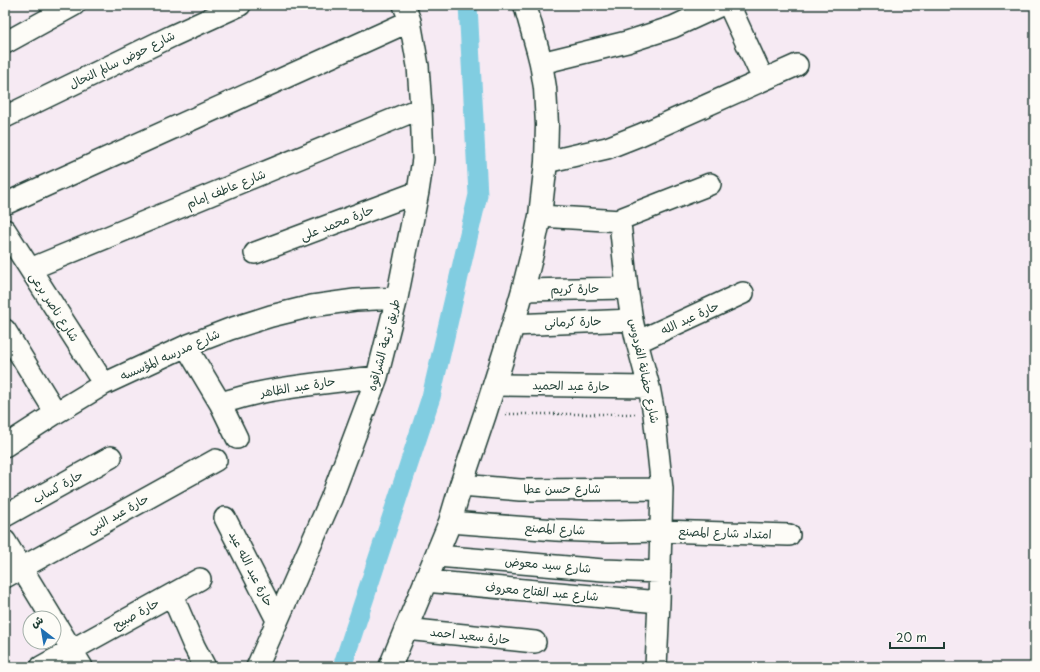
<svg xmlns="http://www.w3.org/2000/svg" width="1040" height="672" font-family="'Playpen Sans','Playpen Sans Arabic',sans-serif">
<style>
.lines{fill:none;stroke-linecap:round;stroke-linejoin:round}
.canal{stroke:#81cde1;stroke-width:19}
.street-casing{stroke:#1f3d34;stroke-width:24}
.secondary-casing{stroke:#1f3d34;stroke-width:25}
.path{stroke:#1f3d34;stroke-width:2.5;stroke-dasharray:1 3;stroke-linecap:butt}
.street{stroke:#fdfcf7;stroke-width:21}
.secondary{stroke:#fdfcf7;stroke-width:22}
.labels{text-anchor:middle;stroke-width:3.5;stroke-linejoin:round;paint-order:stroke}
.street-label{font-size:12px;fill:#1f3d34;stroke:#fdfcf7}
</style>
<rect width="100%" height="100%" fill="#f6eaf3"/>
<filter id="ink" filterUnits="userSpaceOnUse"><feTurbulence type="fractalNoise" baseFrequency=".025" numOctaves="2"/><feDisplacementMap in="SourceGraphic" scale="8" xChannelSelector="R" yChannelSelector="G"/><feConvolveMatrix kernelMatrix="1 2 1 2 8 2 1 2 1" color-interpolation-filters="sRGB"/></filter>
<g filter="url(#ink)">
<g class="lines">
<!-- canal -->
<path class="canal" d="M342 667 431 397 478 195 468 5"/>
<!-- street casing -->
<g class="street-casing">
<path id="street" d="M729 5 763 79
M5 43 74 5
M541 63 627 42 673 27 721 5
M5 117 172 36 240 5
M546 162 607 148 640 135 797 65
M5 204 410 21
M540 216 621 221
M5 230 104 384
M255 253 418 192
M30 269 421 108
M523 290 627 288
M513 325 632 320
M5 330 56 413
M637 342 743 293
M186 346 220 403 237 438
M494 385 649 387
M220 403C232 400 245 396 258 393 297 385 337 381 377 377
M5 446 56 413 104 384 186 346 230 329 271 316 312 306 355 300 397 298
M461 485 520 490 662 489
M5 516 111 457
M225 518 277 620
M450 522 556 530 608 532 661 531 789 535
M5 541 52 618
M437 556 603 570 660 572
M5 577 216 460
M425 581 659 602
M172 595 194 646 205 667
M54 621 82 667
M405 629 535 642
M41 667 200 579
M257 667 331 499 377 377 397 298 418 192 423 159 421 108 418 66 410 21 404 5
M656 667 659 602 662 489 654 414 649 387 637 342 632 320 627 288 620 223 623 218 710 184"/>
</g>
<!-- secondary casing -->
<g class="secondary-casing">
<path id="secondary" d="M390 667 450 522 461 485 485 414 513 325 523 290 532 254 540 216 546 162 547 125 545 88 541 63 538 51 525 5"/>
</g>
<!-- path -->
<path class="path" d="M506 414H635"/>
<!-- street -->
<use href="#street" class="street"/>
<!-- secondary -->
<use href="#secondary" class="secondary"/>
</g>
</g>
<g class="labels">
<!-- street labels -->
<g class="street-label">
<text transform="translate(122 60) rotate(-26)" y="4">شارع حوض سالم النحال</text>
<text transform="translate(226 189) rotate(-22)" y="4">شارع عاطف إمام</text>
<text transform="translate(337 223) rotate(-21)" y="4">حارة محمد على</text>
<text transform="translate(575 289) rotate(-1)" y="4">حارة كريم</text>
<text transform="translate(54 307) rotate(57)" y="4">شارع ناصر برعى</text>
<text transform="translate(690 318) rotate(-25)" y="4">حارة عبد الله</text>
<text transform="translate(573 322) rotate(-2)" y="4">حارة كرمانى</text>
<text transform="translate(384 345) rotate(-75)" y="4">طريق ترعة الشراقوه</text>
<text transform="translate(170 355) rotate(-24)" y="4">شارع مدرسه المؤسسه</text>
<text transform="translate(644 371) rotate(78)" y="4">شارع حضانة الفردوس</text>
<text transform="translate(571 386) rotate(1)" y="4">حارة عبد الحميد</text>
<text transform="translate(298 387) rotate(-9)" y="4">حارة عبد الظاهر</text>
<text transform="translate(58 487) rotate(-29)" y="4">حارة كساب</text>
<text x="562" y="493">شارع حسن عطا</text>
<text transform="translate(118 514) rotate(-29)" y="4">حارة عبد النبى</text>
<text transform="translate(555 529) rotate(3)" y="4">شارع المصنع</text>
<text transform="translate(725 533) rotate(2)" y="4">امتداد شارع المصنع</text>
<text transform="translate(548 565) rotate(5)" y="4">شارع سيد معوض</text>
<text transform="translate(251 569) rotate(63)" y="4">حارة عبد الله عيد</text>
<text transform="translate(542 592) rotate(5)" y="4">شارع عبد الفتاح معروف</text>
<text transform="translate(136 614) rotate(-29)" y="4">حارة صبيح</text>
<text transform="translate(470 636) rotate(6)" y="4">حارة سعيد احمد</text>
</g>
</g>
<!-- margin -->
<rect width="1040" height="672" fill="none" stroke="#fdfcf7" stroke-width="20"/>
<rect x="10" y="10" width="1020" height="652" fill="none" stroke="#1f3d34" stroke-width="1.5" filter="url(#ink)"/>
<!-- north arrow -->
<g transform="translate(42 630) rotate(329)"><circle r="19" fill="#fdfcf7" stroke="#a4b0a9"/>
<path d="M0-3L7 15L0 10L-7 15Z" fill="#1f6fb2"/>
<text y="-6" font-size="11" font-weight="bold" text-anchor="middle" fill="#1f3d34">ش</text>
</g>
<!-- scale -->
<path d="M890 642v6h54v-6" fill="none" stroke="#1f3d34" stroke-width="2"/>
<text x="896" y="642" font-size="12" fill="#1f3d34" stroke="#fdfcf7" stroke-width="3" paint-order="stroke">20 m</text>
</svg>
